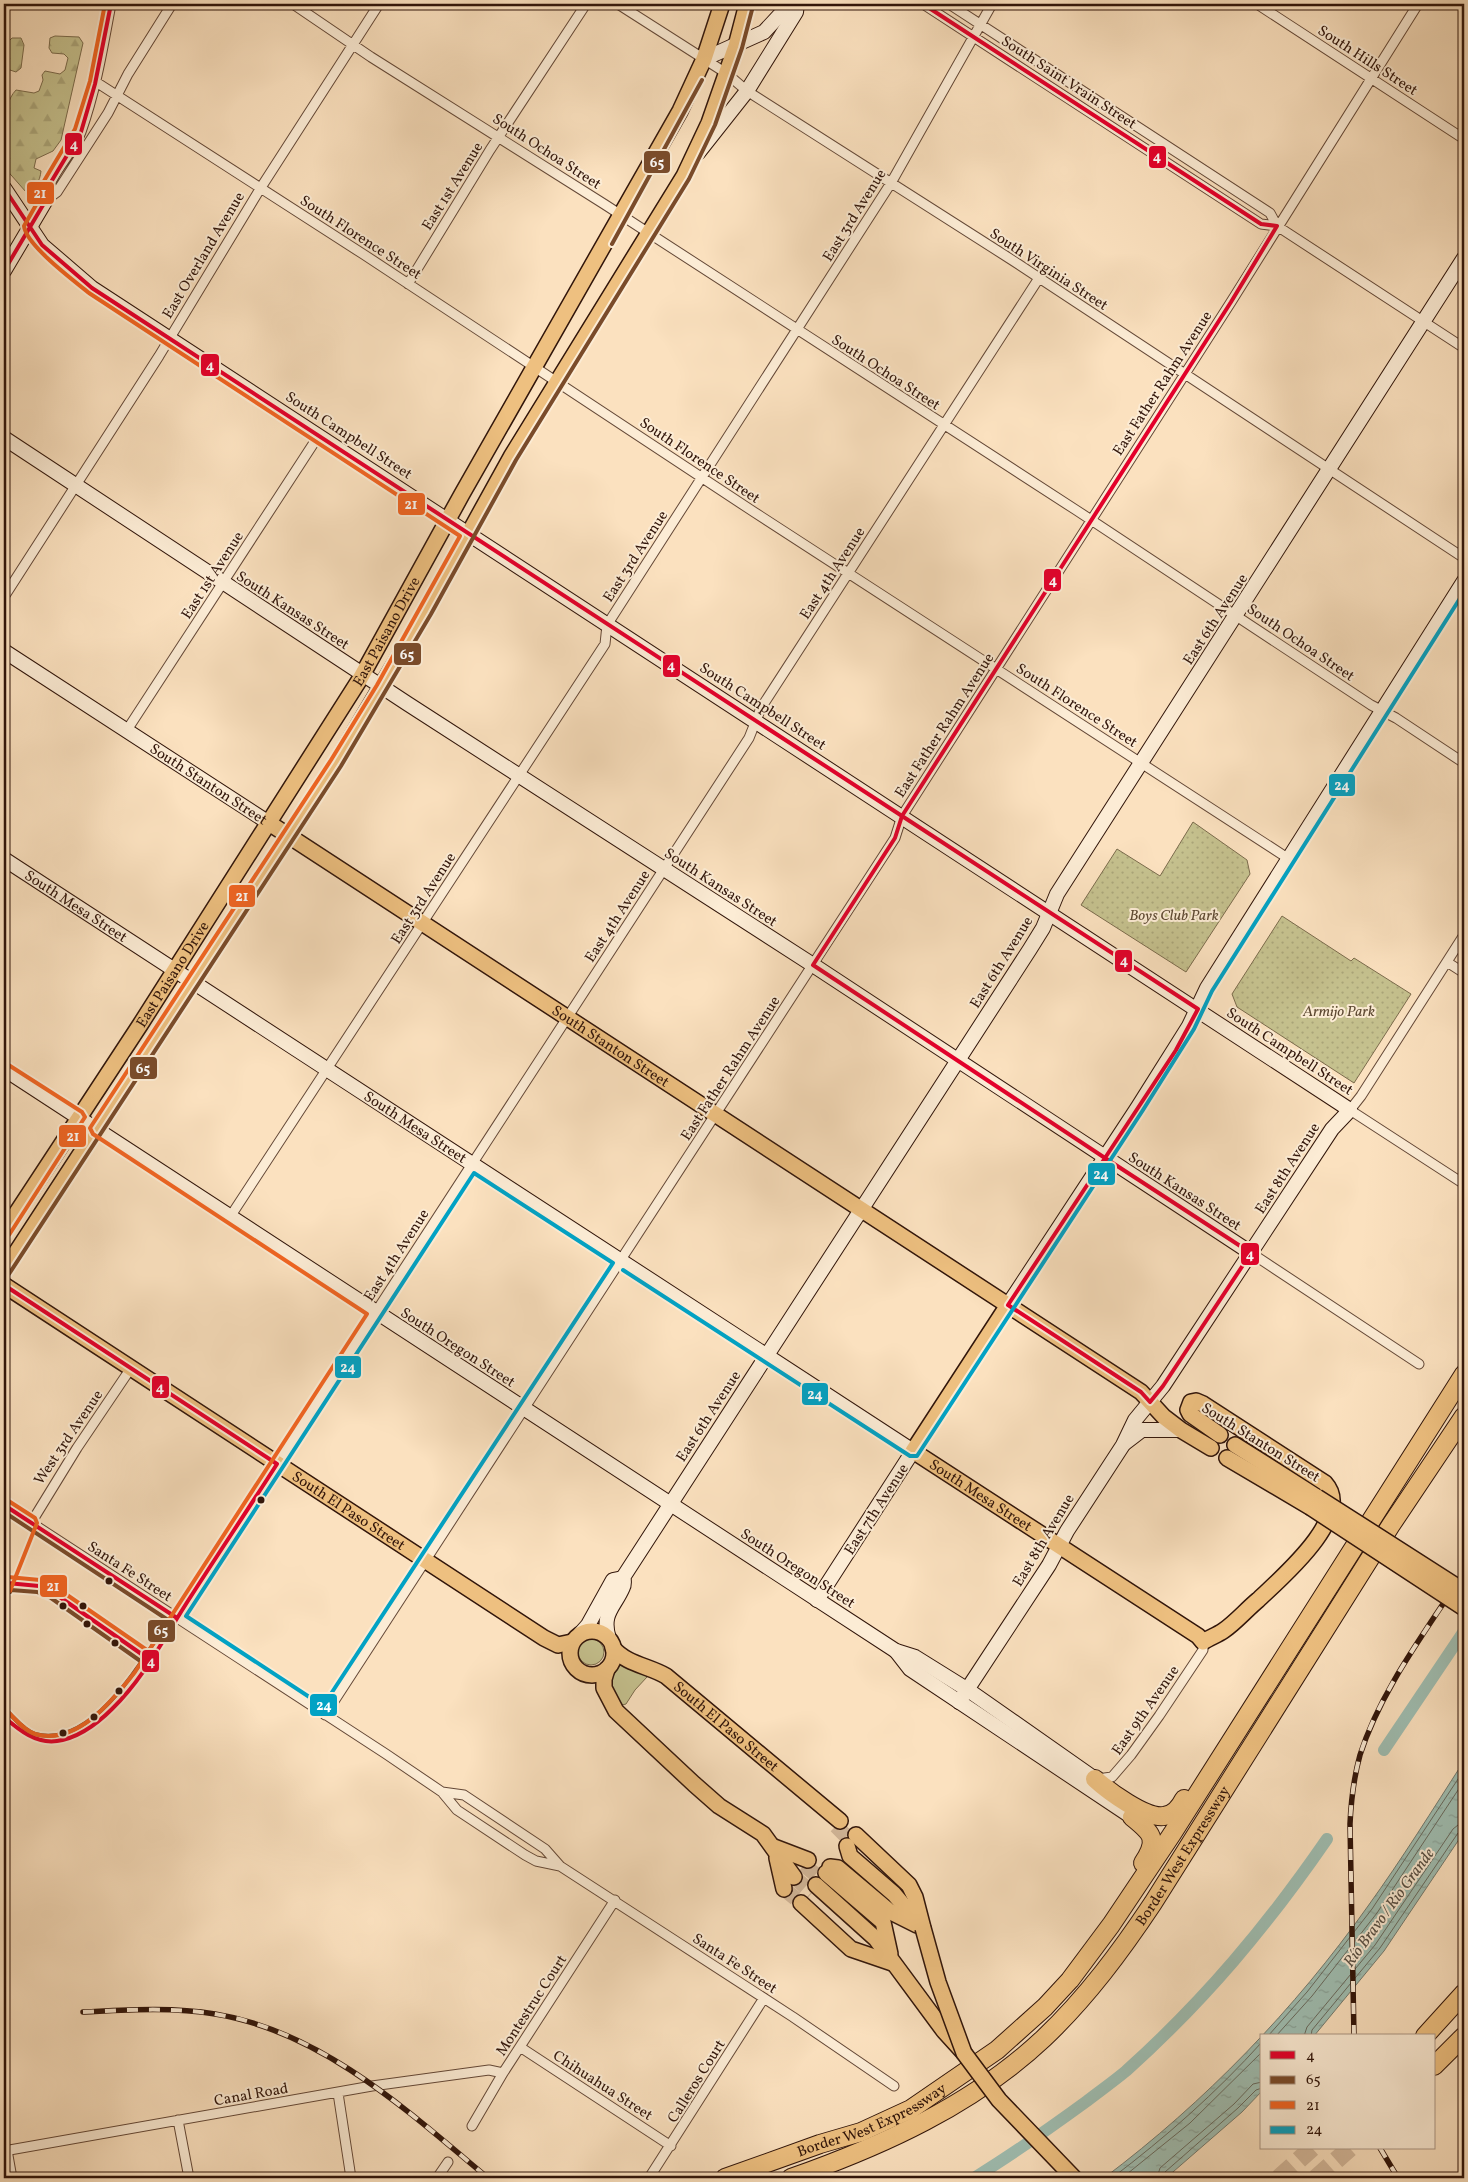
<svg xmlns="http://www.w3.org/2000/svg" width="1468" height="2182" font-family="Vollkorn,serif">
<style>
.green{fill:#c5c18e;stroke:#7b6b4c}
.forest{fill:url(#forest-firs);stroke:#7b6b4c}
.park{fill:url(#park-dots);stroke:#7b6b4c}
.water{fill:url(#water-ripples);stroke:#737a6f}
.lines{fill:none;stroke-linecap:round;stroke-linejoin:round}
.shore{stroke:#686a5e;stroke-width:1}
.canal{stroke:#9fbeb2;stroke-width:12}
.primary-tunnel{stroke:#d3b89b;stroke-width:15;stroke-dasharray:15 8;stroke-linecap:butt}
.highway-tunnel{stroke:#d3b89b;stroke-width:18;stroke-dasharray:18 9;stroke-linecap:butt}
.street-casing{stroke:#644837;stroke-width:11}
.secondary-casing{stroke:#31150a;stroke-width:16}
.primary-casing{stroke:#31150a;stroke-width:18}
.highway-casing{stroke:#31150a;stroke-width:20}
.street{stroke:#fcecd5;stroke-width:9}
.secondary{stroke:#fcecd5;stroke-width:14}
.primary{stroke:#eec080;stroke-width:15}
.highway{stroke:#eec080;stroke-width:18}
.rail-casing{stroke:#31150a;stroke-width:5.5}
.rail{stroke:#fcecd5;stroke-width:4;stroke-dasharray:11;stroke-linecap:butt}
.primary-bridge-casing{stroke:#31150a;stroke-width:18;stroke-linecap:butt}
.primary-bridge{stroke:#eec080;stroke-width:15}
.bus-1-casing{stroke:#fcecd5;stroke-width:8}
.bus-2-casing{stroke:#fcecd5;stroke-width:8}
.bus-3-casing{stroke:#fcecd5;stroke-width:8}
.bus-4-casing{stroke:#fcecd5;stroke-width:8}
.bus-1{stroke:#e4002b;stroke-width:4}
.bus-2{stroke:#7a4b2a;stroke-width:4}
.bus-3{stroke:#f26522;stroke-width:4}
.bus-4{stroke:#02a2c4;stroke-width:4}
.bus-dot{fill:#31150a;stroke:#fcecd5;stroke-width:2}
.labels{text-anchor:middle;stroke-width:4;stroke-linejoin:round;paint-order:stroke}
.street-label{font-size:15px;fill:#31150a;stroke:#fcecd5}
.park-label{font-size:15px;font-style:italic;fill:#5d4932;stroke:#fcecd5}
.water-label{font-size:16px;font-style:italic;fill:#585045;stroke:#fcecd5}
.line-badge{stroke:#fcecd5;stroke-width:2}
.badge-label{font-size:14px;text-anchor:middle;font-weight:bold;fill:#fff}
</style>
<defs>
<pattern id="forest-firs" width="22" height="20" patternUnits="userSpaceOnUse" patternTransform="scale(1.25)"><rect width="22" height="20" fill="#c5c18e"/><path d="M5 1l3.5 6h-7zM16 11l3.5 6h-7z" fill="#aaa579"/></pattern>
<pattern id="park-dots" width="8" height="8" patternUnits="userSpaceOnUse" patternTransform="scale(1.25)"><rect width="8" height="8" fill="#c5c18e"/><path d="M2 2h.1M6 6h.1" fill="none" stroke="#aaa579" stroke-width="1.8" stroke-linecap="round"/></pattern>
<pattern id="water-ripples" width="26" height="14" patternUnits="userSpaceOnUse" patternTransform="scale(1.25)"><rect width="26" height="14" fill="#9fbeb2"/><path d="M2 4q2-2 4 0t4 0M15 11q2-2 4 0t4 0" fill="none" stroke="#89a298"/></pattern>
</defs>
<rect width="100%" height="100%" fill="#fbe1bf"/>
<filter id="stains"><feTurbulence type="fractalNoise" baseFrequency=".004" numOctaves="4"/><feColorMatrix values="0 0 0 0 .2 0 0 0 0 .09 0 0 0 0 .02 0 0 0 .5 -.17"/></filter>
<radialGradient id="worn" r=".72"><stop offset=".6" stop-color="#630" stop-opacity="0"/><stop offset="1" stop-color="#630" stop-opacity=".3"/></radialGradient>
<!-- green -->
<path class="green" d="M578 1652a13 13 0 1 1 26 0a13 13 0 1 1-26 0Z
M622 1665 647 1674V1677L635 1690 626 1704 622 1705 613 1697 610 1677 617 1666Z"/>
<!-- forest -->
<path class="forest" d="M55 36 79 37 83 43 61 140 53 151 36 159 34 168 41 171C40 181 35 190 26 192L4 167C4 143 0 107 16 90L34 93 39 91 43 80 42 75 45 71 60 74 65 70 68 58 64 54 52 53 49 48 50 38Z
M12 38H21L24 45 21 68 16 72 4 68 9 41Z"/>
<!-- park -->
<path class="park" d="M1193 822 1247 860 1250 874 1186 972 1081 905 1117 849 1160 876Z
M1282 916 1351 961 1354 958 1411 994 1354 1083 1237 1007 1232 994Z"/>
<!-- water -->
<path class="water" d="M1464 1761V1832L1384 1951 1314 2036H1262V2091L1242 2112 1166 2178H1104C1205 2102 1295 2009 1368 1906 1402 1859 1433 1809 1464 1761Z"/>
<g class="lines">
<!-- shore -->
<path class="shore" d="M1268 2036 1307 1992 1372 1909 1464 1770
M1276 2036 1312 1996 1377 1913 1464 1781
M1304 2036 1307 2027 1375 1945 1453 1829 1458 1825 1464 1824
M1311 2036 1312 2030 1380 1948 1458 1833 1464 1830
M1112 2178C1166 2137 1216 2093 1262 2042
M1122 2178 1190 2123 1262 2052
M1157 2178 1160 2168 1234 2104 1253 2084 1262 2082
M1163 2178 1165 2172 1238 2108 1256 2090 1262 2088"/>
<!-- canal -->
<path class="canal" d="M1384 1750 1464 1631
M974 2178C1013 2154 1050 2128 1087 2101 1100 2091 1114 2081 1126 2071 1205 2000 1267 1926 1327 1839"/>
<!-- primary-tunnel -->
<path class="primary-tunnel" d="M836 1826 851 1841
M804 1865 822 1880
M794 1877 812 1893
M784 1889 801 1903"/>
<!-- highway-tunnel -->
<path class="highway-tunnel" d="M1279 2178 1312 2148
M1316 2178 1350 2148"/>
<!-- street casing -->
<g class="street-casing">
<path id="street" d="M293 4 371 57 604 204 1076 510 1371 705 1396 718 1464 763
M618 4 726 73 747 91 1012 260 1464 558
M923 4 1261 224 1277 226 1464 348
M949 4 1270 213 1277 226
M1257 4 1464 139
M96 82 363 254 754 512 1289 859
M46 200 57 192 108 113 128 74 172 4
M46 200C48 174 72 156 81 132 96 90 103 47 111 4
M408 284 490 150 586 4
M4 597 159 356 260 189 379 4
M127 730 319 435
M1464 935 1361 1096 1350 1110 1464 1184
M1447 962 1464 973
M230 1217 605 644 607 625 891 183 992 4
M1251 1253 1419 1364
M4 1505 386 1754 442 1792 457 1810 525 1855 536 1861 560 1866
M31 1523 77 1448 131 1368
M177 1618 749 738 761 708 1039 278
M325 1715 895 838 902 816 1231 302 1418 4
M1097 1779 1112 1777 1131 1755 1159 1716 1203 1650V1642
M442 1792 464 1795 545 1849 560 1866 793 2017 894 2086
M520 2047 671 2146
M338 2093 351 2178
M178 2120 189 2178
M472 2126 503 2073 615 1900
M7 2150 12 2178
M4 2151 372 2086 489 2070 503 2073
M437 2178 448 2162
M649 2178 764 1998"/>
</g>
<!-- secondary casing -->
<g class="secondary-casing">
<g id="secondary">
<path d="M704 59 764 32 790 4"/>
<path d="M698 153 747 91 796 12 797 4"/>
<path d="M4 188 42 245 92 288 1350 1110 1332 1129 1163 1386 1135 1420 1123 1445 1067 1531 1049 1565 959 1702"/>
<path d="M4 271 46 200"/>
<path d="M4 438 408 704 813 965 1251 1253"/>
<path id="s1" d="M4 651 269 823"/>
<path id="s2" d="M4 859 913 1451 817 1600"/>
<path d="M4 1069 896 1651 915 1657 968 1690 1095 1779"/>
<path d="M1008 1305 1138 1107 1189 1026 1207 988 1464 581"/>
<path d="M1125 1443 1142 1430H1181"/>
<path d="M580 1634 588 1625 613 1580 623 1578"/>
<path d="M609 1639C601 1613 614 1608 623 1587 625 1584 623 1579 624 1576L1030 949 1043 928 1057 894 1464 258"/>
<path d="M896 1651 910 1669 1132 1817"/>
</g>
</g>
<!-- primary casing -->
<g class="primary-casing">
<g id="primary">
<path id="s3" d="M269 823 1141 1392 1164 1417 1181 1430 1211 1448"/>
<path id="s4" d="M4 1232 140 1025 360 679 462 494 680 111 704 59 722 4"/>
<path d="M4 1271 336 763 426 611 511 457 684 176 709 123 736 46 747 4"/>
<path id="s5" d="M4 1285 544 1638 558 1645 572 1642"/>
<path id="s6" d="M1008 1305 913 1451 1198 1636 1203 1642C1209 1638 1217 1635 1223 1631 1235 1623 1246 1610 1258 1600 1280 1579 1355 1516 1325 1483L1203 1404 1196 1401 1191 1402 1188 1410 1190 1414 1220 1435"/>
<path d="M1235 1445 1317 1497"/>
<path d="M1227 1458 1310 1507"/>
<circle cx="592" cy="1653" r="22"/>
<path id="s7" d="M613 1648C626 1664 649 1666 666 1676L840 1821"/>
<path d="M607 1669 604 1679V1688L616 1711 694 1784 719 1806 763 1834 794 1877"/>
<path d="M856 1835 909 1885 915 1897 923 1928"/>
<path d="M847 1846 850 1856 894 1894 920 1925"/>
<path d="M774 1847 808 1860"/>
<path d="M777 1858 784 1889"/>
<path d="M830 1867 838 1868 889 1911 917 1925"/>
<path d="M826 1873 883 1922 890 1954"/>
<path d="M816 1885 876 1939 944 2031 964 2053"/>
<path d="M801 1903 851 1949 892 1963"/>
</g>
</g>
<!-- highway casing -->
<g class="highway-casing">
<g id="highway">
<path d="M1095 1779C1108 1791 1146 1819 1164 1816 1173 1815 1180 1807 1184 1799"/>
<path d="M1132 1817C1152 1833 1159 1839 1143 1863"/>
<path d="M1425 2036 1464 1993"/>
<path d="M1434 2066 1464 2036"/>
<path id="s8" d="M725 2178 820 2144 861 2132 911 2109 997 2050 1045 2007 1070 1980 1111 1925 1172 1834 1464 1374"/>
<path id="s9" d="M791 2178C882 2146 973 2105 1044 2038 1087 1997 1121 1951 1153 1903L1391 1525 1464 1416"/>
</g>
</g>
<!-- street -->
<use href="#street" class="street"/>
<!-- secondary -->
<use href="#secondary" class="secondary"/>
<!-- primary -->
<use href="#primary" class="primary"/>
<!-- highway -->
<use href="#highway" class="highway"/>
<!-- rail casing -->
<g class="rail-casing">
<path id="rail" d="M83 2012C127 2010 171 2007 215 2014 321 2031 408 2111 488 2178
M1354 2036 1350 1824C1351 1801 1354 1777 1360 1755 1381 1689 1427 1630 1464 1572
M1380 2148 1398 2178"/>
</g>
<!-- rail -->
<use href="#rail" class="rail"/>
<!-- primary-bridge casing -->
<g class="primary-bridge-casing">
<path id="primary-bridge" d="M1317 1497 1464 1591
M1310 1507 1464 1608
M923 1928 938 1982 964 2053 999 2100 1074 2178"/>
</g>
<!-- primary-bridge -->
<use href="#primary-bridge" class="primary-bridge"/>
<!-- bus-1 casing -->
<g class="bus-1-casing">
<path id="bus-1" d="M4 188 42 245 92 288 902 816
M4 271 46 200 51 182 81 132 95 84 111 4
M902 816 1198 1009 1176 1050 1105 1158
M902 816 895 838 813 965 1105 1158
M902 816 1231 302 1277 226 1261 224 923 4
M1105 1158 1251 1253 1163 1386 1150 1402 1141 1392 1008 1305Z
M4 1285 277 1464C247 1511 216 1557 186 1604 163 1640 143 1679 112 1709 98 1723 78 1738 57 1741 36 1744 19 1730 4 1717
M4 1505 177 1618
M4 1589 7 1583 39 1586 54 1593 150 1660"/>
</g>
<!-- bus-2 casing -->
<g class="bus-2-casing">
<path id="bus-2" d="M612 244 702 80
M9 1274 341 766 431 614 516 460 689 179 715 125 742 48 753 6
M4 1512 168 1620C143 1660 93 1749 35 1734 25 1731 16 1720 8 1712
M10 1592 11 1590 37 1592 51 1598 146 1665"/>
</g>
<!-- bus-3 casing -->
<g class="bus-3-casing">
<path id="bus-3" d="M7 1064 82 1112 85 1117 9 1235
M7 1500 35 1518 37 1523 10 1591
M8 1577 40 1580 57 1588 154 1655
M8 1712C16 1720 25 1731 35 1734 77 1746 113 1700 135 1672L367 1314 93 1134 90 1128 331 760 377 685 460 536 89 293C73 280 26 245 24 226L40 198 41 186 75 129 90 81 105 4"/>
</g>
<!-- bus-4 casing -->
<g class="bus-4-casing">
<path id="bus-4" d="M474 1173 613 1263 323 1706 186 1616Z
M623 1270 910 1456H917L1143 1110 1194 1029 1212 991 1464 592"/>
</g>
<!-- bus-1 -->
<use href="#bus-1" class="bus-1"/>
<!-- bus-2 -->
<use href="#bus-2" class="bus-2"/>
<!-- bus-3 -->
<use href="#bus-3" class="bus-3"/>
<!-- bus-4 -->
<use href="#bus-4" class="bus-4"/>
</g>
<!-- markers -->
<g class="bus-dot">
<circle cx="261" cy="1500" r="4.5"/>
<circle cx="109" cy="1581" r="4.5"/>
<circle cx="63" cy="1606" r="4.5"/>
<circle cx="83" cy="1606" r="4.5"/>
<circle cx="87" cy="1624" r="4.5"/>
<circle cx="115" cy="1643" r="4.5"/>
<circle cx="119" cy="1691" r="4.5"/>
<circle cx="94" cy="1717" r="4.5"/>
<circle cx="63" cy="1733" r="4.5"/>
</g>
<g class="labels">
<!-- street labels -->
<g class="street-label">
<text transform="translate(1368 60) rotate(33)" y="5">South Hills Street</text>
<text transform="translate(1069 82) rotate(33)" y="5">South Saint Vrain Street</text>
<text transform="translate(547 151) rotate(33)" y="5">South Ochoa Street</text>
<text transform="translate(452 186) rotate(-58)" y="5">East 1st Avenue</text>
<text transform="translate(854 215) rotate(-58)" y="5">East 3rd Avenue</text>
<text transform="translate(361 237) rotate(33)" y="5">South Florence Street</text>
<text transform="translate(203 255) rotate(-59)" y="5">East Overland Avenue</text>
<text transform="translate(1049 269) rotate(33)" y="5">South Virginia Street</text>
<text transform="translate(886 372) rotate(33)" y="5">South Ochoa Street</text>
<text transform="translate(1162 383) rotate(-57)" y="5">East Father Rahm Avenue</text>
<text transform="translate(349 435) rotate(33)" y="5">South Campbell Street</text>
<text transform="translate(700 460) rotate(34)" y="5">South Florence Street</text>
<text transform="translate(635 556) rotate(-57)" y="5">East 3rd Avenue</text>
<text transform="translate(832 573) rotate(-57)" y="5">East 4th Avenue</text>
<text transform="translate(212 575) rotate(-57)" y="5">East 1st Avenue</text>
<text transform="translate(293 610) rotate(33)" y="5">South Kansas Street</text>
<text transform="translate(1215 619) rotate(-57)" y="5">East 6th Avenue</text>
<text dy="5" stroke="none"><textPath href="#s4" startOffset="712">East Paisano Drive</textPath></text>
<text transform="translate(1301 642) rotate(34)" y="5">South Ochoa Street</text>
<text transform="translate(1077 705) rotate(33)" y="5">South Florence Street</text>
<text transform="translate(763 706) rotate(33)" y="5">South Campbell Street</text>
<text transform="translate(944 725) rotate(-57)" y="5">East Father Rahm Avenue</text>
<text dy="5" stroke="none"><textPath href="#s1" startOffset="244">South Stanton Street</textPath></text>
<text transform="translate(721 887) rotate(33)" y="5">South Kansas Street</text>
<text transform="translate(423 898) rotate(-57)" y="5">East 3rd Avenue</text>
<text dy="5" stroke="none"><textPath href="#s2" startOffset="86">South Mesa Street</textPath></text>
<text transform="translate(617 916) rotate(-57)" y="5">East 4th Avenue</text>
<text transform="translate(1001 962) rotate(-58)" y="5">East 6th Avenue</text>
<text dy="5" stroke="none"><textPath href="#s4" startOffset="308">East Paisano Drive</textPath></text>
<text dy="5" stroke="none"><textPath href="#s3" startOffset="408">South Stanton Street</textPath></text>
<text transform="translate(1290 1051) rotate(33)" y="5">South Campbell Street</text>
<text transform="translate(730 1068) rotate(-57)" y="5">East Father Rahm Avenue</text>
<text dy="5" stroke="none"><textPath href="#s2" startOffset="491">South Mesa Street</textPath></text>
<text transform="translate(1287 1168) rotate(-57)" y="5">East 8th Avenue</text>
<text transform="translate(1185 1191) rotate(33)" y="5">South Kansas Street</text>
<text transform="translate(396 1255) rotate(-57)" y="5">East 4th Avenue</text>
<text transform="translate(458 1347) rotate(33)" y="5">South Oregon Street</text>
<text transform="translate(708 1416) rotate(-57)" y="5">East 6th Avenue</text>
<text transform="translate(68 1437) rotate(-56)" y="5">West 3rd Avenue</text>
<text transform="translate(1261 1442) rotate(32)" y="5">South Stanton Street</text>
<text dy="5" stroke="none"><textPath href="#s6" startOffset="255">South Mesa Street</textPath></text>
<text transform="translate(876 1509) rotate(-57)" y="5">East 7th Avenue</text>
<text dy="5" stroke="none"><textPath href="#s5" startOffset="412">South El Paso Street</textPath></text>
<text transform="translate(1043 1540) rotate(-59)" y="5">East 8th Avenue</text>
<text transform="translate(798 1568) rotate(33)" y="5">South Oregon Street</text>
<text transform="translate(130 1571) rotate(33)" y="5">Santa Fe Street</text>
<text transform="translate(1145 1710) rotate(-55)" y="5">East 9th Avenue</text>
<text dy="5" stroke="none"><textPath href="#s7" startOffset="139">South El Paso Street</textPath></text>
<text dy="5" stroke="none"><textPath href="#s9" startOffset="521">Border West Expressway</textPath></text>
<text transform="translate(735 1963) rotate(33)" y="5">Santa Fe Street</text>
<text transform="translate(531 2005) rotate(-57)" y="5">Montestruc Court</text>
<text transform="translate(696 2081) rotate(-58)" y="5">Calleros Court</text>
<text transform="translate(603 2085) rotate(33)" y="5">Chihuahua Street</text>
<text transform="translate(251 2094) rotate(-10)" y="5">Canal Road</text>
<text dy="5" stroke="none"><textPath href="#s8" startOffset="158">Border West Expressway</textPath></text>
</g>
<!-- park labels -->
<g class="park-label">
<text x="1174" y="920">Boys Club Park</text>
<text x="1339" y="1016">Armijo Park</text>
</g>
<!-- water labels -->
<g class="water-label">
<text transform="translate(1388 1907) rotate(-54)" y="6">Río Bravo / Rio Grande</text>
</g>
</g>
<g class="line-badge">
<rect x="64" y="132" width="19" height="24" rx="5" fill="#e4002b"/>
<rect x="1148" y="145" width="19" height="24" rx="5" fill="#e4002b"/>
<rect x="643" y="150" width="28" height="24" rx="5" fill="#7a4b2a"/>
<rect x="26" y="181" width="29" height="24" rx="5" fill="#f26522"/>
<rect x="200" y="353" width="20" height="24" rx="5" fill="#e4002b"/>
<rect x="397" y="492" width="29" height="24" rx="5" fill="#f26522"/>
<rect x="1043" y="568" width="19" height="24" rx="5" fill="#e4002b"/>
<rect x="393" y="642" width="29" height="24" rx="5" fill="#7a4b2a"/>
<rect x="662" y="654" width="19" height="24" rx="5" fill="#e4002b"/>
<rect x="1328" y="773" width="28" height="24" rx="5" fill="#02a2c4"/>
<rect x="228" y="884" width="28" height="24" rx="5" fill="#f26522"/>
<rect x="1114" y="949" width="19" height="24" rx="5" fill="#e4002b"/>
<rect x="129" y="1056" width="29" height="24" rx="5" fill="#7a4b2a"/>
<rect x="58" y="1124" width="29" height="24" rx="5" fill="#f26522"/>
<rect x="1087" y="1162" width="29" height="24" rx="5" fill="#02a2c4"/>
<rect x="1240" y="1242" width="20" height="24" rx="5" fill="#e4002b"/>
<rect x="334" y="1355" width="28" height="24" rx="5" fill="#02a2c4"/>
<rect x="151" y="1375" width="19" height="24" rx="5" fill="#e4002b"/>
<rect x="801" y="1382" width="28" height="24" rx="5" fill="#02a2c4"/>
<rect x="39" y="1574" width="29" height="24" rx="5" fill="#f26522"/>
<rect x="147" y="1619" width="29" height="24" rx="5" fill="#7a4b2a"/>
<rect x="141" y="1649" width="19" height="24" rx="5" fill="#e4002b"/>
<rect x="309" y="1693" width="29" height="24" rx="5" fill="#02a2c4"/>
</g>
<g class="badge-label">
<text x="74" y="149">4</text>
<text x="1157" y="161">4</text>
<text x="657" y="167">65</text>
<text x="40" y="198">21</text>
<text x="210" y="370">4</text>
<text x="411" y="509">21</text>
<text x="1053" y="585">4</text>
<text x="407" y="659">65</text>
<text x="671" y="670">4</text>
<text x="1342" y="790">24</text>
<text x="242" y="901">21</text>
<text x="1124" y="965">4</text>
<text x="143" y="1073">65</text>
<text x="73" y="1141">21</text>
<text x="1101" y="1179">24</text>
<text x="1250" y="1259">4</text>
<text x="348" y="1372">24</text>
<text x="160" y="1392">4</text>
<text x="815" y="1399">24</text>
<text x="53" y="1591">21</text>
<text x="161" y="1635">65</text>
<text x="151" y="1666">4</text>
<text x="324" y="1710">24</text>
</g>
<!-- margin -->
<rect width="1468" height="2182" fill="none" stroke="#fbe1bf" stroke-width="20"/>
<rect x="5" y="5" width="1458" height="2172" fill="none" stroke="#31150a" stroke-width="2.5"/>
<rect x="10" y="10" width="1448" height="2162" fill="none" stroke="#31150a"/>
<!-- legend -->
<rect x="1260" y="2034" width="175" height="115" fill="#fcecd5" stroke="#ab9684"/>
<rect x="1270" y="2051" width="25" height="8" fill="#e4002b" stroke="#ab9684"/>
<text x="1306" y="2060" font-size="15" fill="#31150a">4</text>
<rect x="1270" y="2076" width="25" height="8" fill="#7a4b2a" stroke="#ab9684"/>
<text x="1306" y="2084" font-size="15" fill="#31150a">65</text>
<rect x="1270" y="2101" width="25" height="8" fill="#f26522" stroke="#ab9684"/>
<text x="1306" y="2110" font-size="15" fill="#31150a">21</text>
<rect x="1270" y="2126" width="25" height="8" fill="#02a2c4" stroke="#ab9684"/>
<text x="1306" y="2134" font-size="15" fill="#31150a">24</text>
<rect width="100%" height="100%" filter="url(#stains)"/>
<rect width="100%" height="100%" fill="url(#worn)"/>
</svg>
